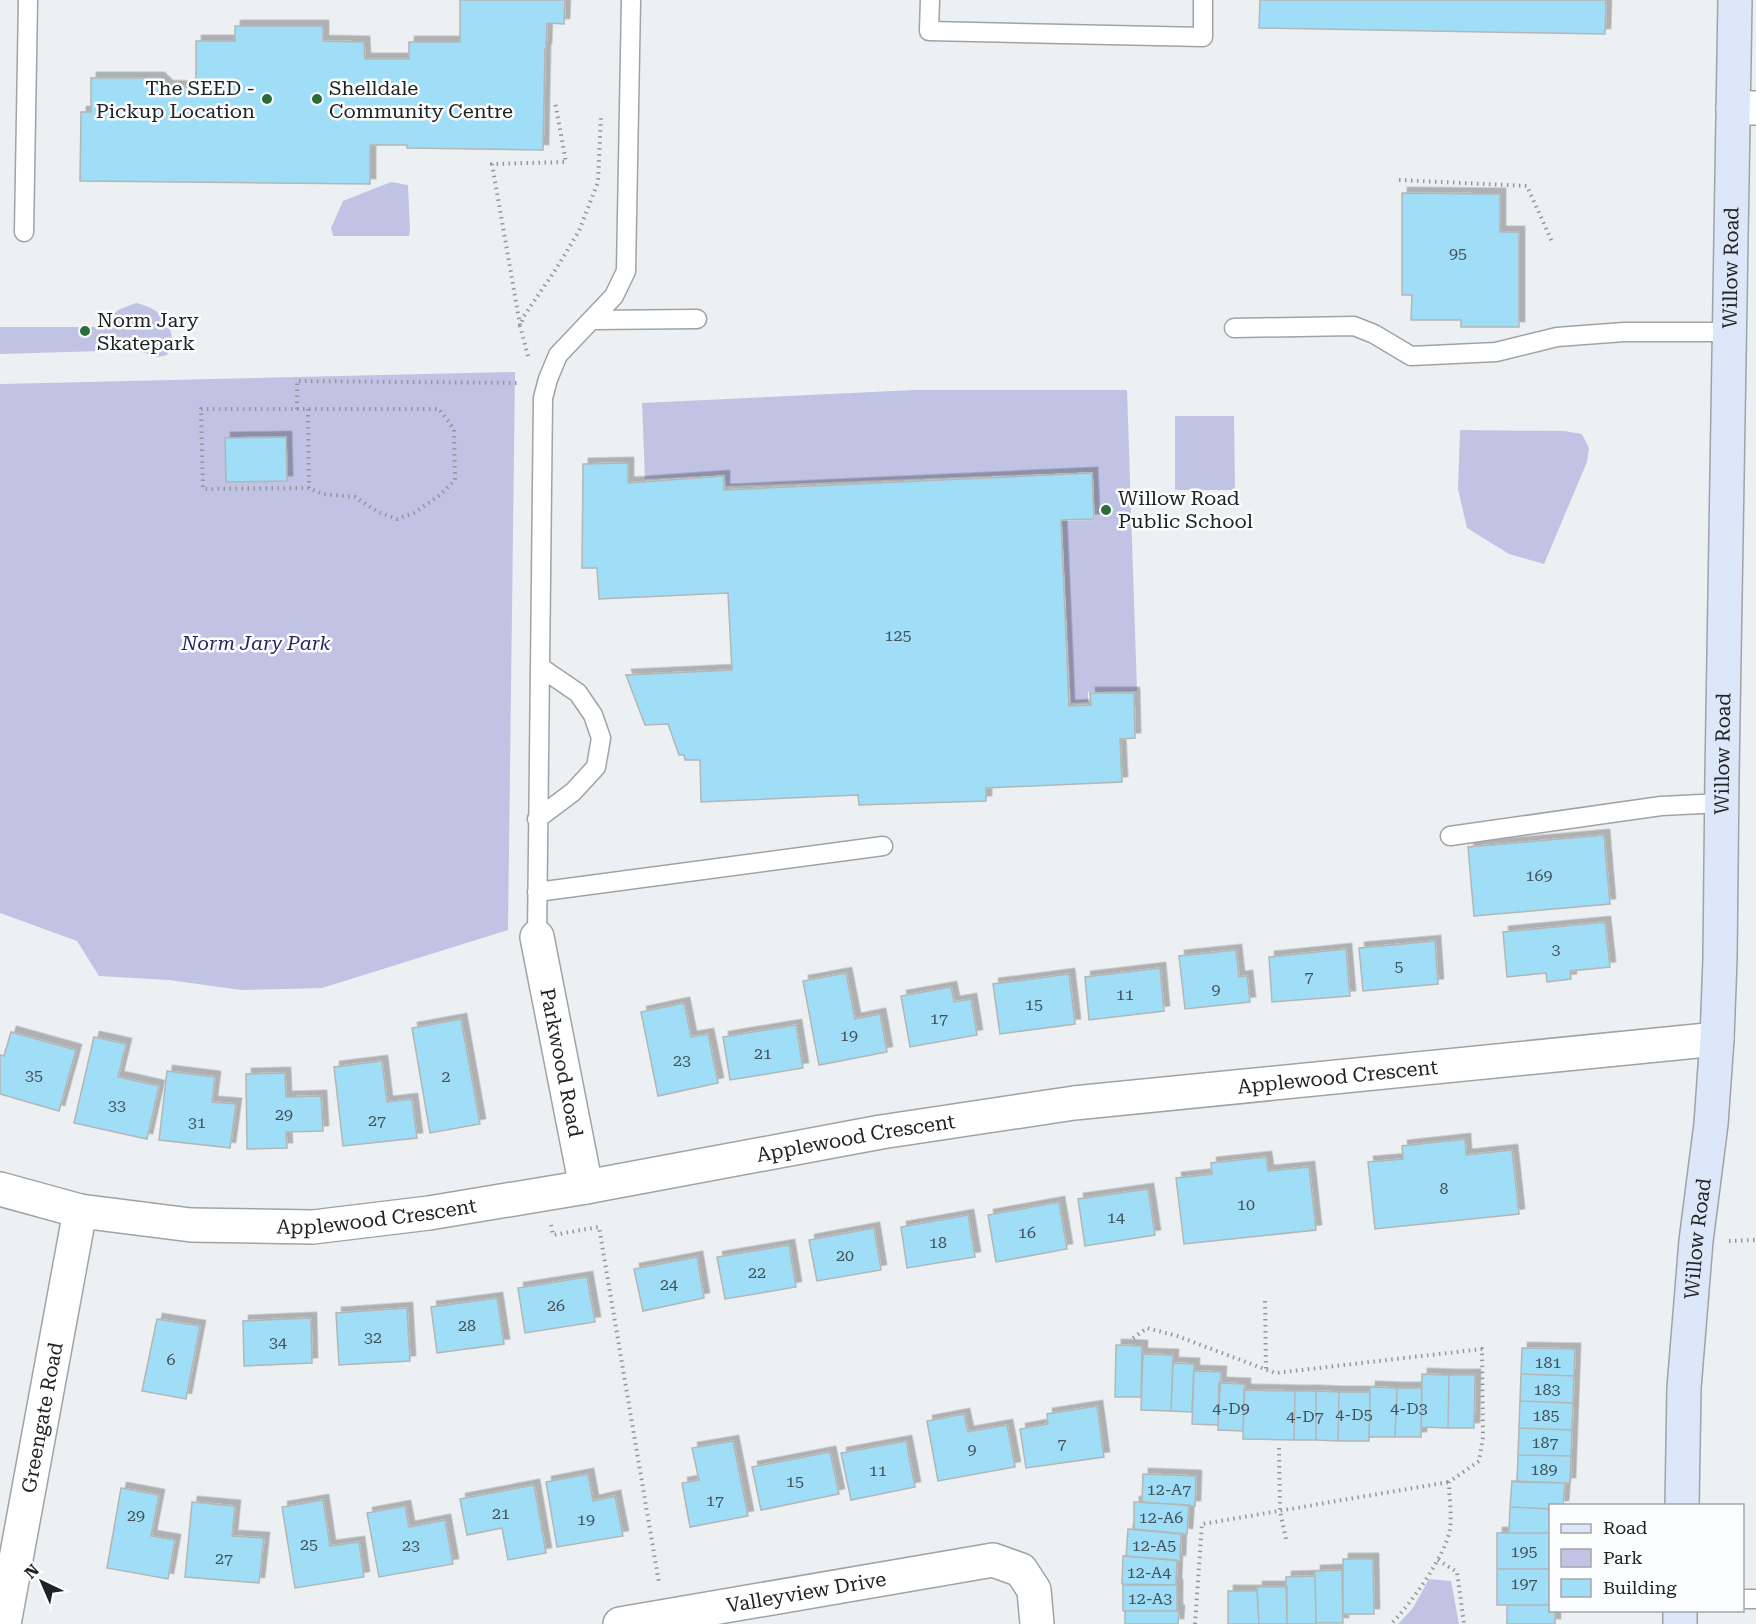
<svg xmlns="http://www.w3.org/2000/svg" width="1756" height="1624" font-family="'Roboto Serif',serif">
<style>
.green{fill:#c1c3e5}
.building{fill:#a0def7;stroke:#b2b6b7;stroke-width:1.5;filter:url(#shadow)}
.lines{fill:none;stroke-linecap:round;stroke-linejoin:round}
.service-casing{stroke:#a0a3a5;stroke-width:21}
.minor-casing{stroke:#a0a3a5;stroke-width:36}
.secondary-casing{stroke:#a0a3a5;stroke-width:36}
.path{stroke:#949698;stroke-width:4;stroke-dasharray:1.5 4.5;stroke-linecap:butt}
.service{stroke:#fff;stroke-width:18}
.minor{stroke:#fff;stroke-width:33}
.secondary{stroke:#dde7fa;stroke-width:33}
.poi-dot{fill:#2b6d37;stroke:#fbfdff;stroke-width:2}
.labels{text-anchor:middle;stroke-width:5;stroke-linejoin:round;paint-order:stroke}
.number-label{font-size:16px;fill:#415157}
.poi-label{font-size:20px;fill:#212222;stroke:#fbfdff;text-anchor:start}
.street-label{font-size:20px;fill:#212222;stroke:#fbfdff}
.park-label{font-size:20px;font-style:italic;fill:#2a2560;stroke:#fbfdff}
</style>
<defs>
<filter id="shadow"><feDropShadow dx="5.5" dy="-5.5" stdDeviation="0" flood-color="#0004"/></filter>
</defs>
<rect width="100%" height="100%" fill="#edf0f2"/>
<!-- green -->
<path class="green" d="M391 182 408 185 410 231 409 236H333L331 228 343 201Z
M136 303C161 308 181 329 167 355L158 357 136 350 0 354V327H95L120 309Z
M515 372 508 930 322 988 241 990 169 980 99 976 77 941 0 913V384Z
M914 390H1127L1137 691 1088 692V702L1071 703 1062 521 1095 520 1093 472 726 486 725 475 645 479 642 403Z
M1175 416H1234L1235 490H1175Z
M1460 430 1564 431 1582 434 1589 448 1587 462 1544 564 1509 554 1467 528 1458 489Z
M1429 1579 1451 1581 1459 1624H1398L1413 1608Z"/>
<!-- building -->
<path class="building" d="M460 0H565L564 24 547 23 546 49H545L543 150 407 148V145H370V184L80 181 81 112H91V78H159L167 86 196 87V41H235V26H323V41L364 42 365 59H409V42H460Z
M1260 0H1606L1605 34 1259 28Z
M1402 193 1500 194V232H1519V327H1461V320H1411L1412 295H1402Z
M286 437 287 481 226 482 225 438Z
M628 463V483L724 476V490L1092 473 1094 519 1061 520 1069 706 1091 705 1090 693H1134L1135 738 1120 739 1122 782 986 788V801L859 805 858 795 701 802 700 760H685L684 755H679L668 724 645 725 626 675 732 670 728 593 599 599 597 568H582L583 464Z
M1604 835 1610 904 1474 916 1468 847Z
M1605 922 1610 967 1570 971 1571 979 1547 982 1546 973 1507 977 1503 932Z
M1435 941 1438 984 1363 991 1359 948Z
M1346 949 1350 996 1272 1002 1269 957Z
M1236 950 1239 977 1247 976 1250 1002 1185 1009 1179 956Z
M1160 968 1164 1011 1089 1020 1085 977Z
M846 973 855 1019 880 1014 887 1052 819 1065 803 981Z
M1069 974 1075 1024 1000 1034 993 984Z
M951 987 954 1002 971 999 977 1035 910 1047 901 996Z
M684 1003 691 1037 708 1034 718 1083 658 1096 641 1012Z
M461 1019 480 1124 430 1133 412 1028Z
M796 1025 803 1068 730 1080 723 1037Z
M11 1032 76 1050 59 1111 0 1094V1055L4 1056Z
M94 1037 126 1044 118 1077 159 1086 147 1139 74 1123Z
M382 1061 387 1102 412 1099 417 1138 343 1146 334 1067Z
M167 1071 215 1077 212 1102 236 1104 230 1148 159 1140Z
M285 1073 286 1097 321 1096 323 1131 286 1132 287 1148 247 1149 246 1074Z
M1465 1139 1466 1155 1512 1150 1519 1214 1375 1229 1368 1162 1403 1159 1402 1146Z
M1266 1157 1268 1171 1309 1167 1316 1230 1184 1244 1176 1178 1212 1174 1211 1163Z
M1148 1189 1155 1235 1085 1246 1078 1199Z
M1059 1202 1067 1249 996 1262 988 1215Z
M968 1215 975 1257 907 1268 901 1227Z
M874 1228 881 1270 817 1281 809 1240Z
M789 1245 796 1287 725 1299 717 1257Z
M697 1257 704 1298 643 1311 634 1269Z
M587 1277 595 1322 525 1333 518 1288Z
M497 1298 504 1344 437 1353 431 1307Z
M407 1308 410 1361 339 1365 336 1313Z
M311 1318 312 1363 244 1366 243 1321Z
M157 1319 200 1326 186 1399 142 1391Z
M1116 1345 1142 1346 1141 1397H1115Z
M1522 1348 1575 1349 1574 1376 1521 1374Z
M1143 1354 1173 1355 1171 1411 1141 1410Z
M1173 1363 1194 1364 1192 1412 1171 1411Z
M1194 1371 1221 1372 1218 1425 1192 1424Z
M1422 1374 1449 1375 1448 1428 1421 1427Z
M1521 1374 1574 1376 1573 1403 1520 1401Z
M1449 1375H1475L1474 1428H1448Z
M1219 1383 1245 1384 1243 1431 1218 1430Z
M1370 1387 1397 1388 1395 1437H1369Z
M1397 1388H1422L1421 1437H1395Z
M1244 1390 1295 1391 1294 1440 1243 1439Z
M1295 1391H1316V1440H1294Z
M1316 1391 1339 1392 1338 1441 1316 1440Z
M1339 1392H1370L1369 1441H1338Z
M1520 1401 1573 1403 1572 1430 1519 1428Z
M1097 1406 1104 1457 1026 1468 1020 1429 1048 1424 1047 1414Z
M964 1414 968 1432 1007 1425 1015 1467 938 1481 927 1421Z
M1519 1428 1572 1430 1571 1456 1518 1455Z
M733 1441 748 1516 690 1527 682 1483 699 1480 692 1448Z
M906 1441 915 1487 851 1500 841 1453Z
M830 1452 839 1494 761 1510 752 1467Z
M1518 1455 1571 1456 1570 1483 1517 1482Z
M588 1474 593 1501 615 1496 623 1536 557 1547 546 1482Z
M1143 1474 1196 1476 1195 1506 1142 1502Z
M1512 1481 1565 1483 1563 1506H1550V1509L1510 1507Z
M534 1485 546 1553 508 1560 502 1528 467 1535 460 1499Z
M121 1488 159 1495 151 1536 175 1540 168 1579 107 1568Z
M323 1500 330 1546 359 1542 364 1577 295 1588 282 1507Z
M192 1502 235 1506 232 1536 264 1538 259 1583 185 1577Z
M1134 1502 1189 1505 1187 1534 1134 1529Z
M405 1506 409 1527 445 1520 453 1564 379 1577 367 1513Z
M1510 1507 1550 1509V1533H1509Z
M1128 1529 1181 1534 1180 1561 1126 1556Z
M1497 1533H1550V1569H1497Z
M1123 1556 1177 1560 1176 1585 1122 1584Z
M1343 1559H1373L1374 1614H1343Z
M1497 1569H1550V1605H1497Z
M1342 1570 1343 1623H1316L1315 1571Z
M1315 1576 1316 1624H1287L1286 1577Z
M1123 1585H1177V1611H1123Z
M1257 1587H1287V1624H1259Z
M1228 1591H1257L1259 1624H1228Z
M1507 1605H1550V1610H1555V1624H1507Z
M1125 1611H1179L1178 1624H1125Z"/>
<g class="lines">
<!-- service casing -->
<g class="service-casing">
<path id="service" d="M930 0 929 31 1203 37V0
M24 232 28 0
M593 320 697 319
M1234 328 1354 326 1374 334 1411 356 1496 352 1557 337 1624 332H1729
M537 819 573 792 596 767 601 738 593 715 578 693 540 667
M1450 836 1661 806 1722 803
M537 892 883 846
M537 937 543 398 548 379 558 355 614 296 626 271 631 0
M1742 1599H1756"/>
</g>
<!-- minor casing -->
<g class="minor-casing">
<g id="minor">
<path d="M1733 108H1756"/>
<path id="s1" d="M537 937 586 1187"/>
<path id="s2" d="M0 1189 80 1211 191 1225 313 1227 429 1213 586 1187 881 1132 1074 1103 1717 1039"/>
<path id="s3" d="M4 1624 80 1211"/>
<path id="s4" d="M620 1624 993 1560 1021 1570 1034 1590 1037 1624"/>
</g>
</g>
<!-- secondary casing -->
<g class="secondary-casing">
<g id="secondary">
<path id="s5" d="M1682 1506 1684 1388 1696 1241 1711 1124 1717 1039 1720 959 1722 775 1735 0"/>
<path d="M1680 1610V1624"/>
</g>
</g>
<!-- path -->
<path class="path" d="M1399 180 1527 186 1553 244
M520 325 492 164 566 162 555 102
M528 356 520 326 524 316 556 269 579 231 598 182 601 115
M297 409H439L454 429 455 480 440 495 414 513 397 519 378 512 355 497 322 494 309 488 203 489 201 409H297V381L520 383
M308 409 309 488
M551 1225 553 1235 599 1227 659 1583
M1729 1241 1756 1240
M1265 1301 1266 1370
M1133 1338 1147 1328 1177 1336 1275 1373 1482 1349 1483 1437 1479 1461 1449 1482C1449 1497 1452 1514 1450 1529 1446 1555 1410 1605 1391 1624
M1279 1448 1280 1511 1286 1539
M1438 1560 1457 1572 1464 1624
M1195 1624 1202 1524 1449 1482"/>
<!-- service -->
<use href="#service" class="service"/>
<!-- minor -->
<use href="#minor" class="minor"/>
<!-- secondary -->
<use href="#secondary" class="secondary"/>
</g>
<!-- markers -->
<g class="poi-dot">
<circle cx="267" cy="99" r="6"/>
<circle cx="317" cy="99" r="6"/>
<circle cx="85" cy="331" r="6"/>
<circle cx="1106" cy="510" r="6"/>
</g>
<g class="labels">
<!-- number labels -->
<g class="number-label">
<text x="1458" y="259">95</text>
<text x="898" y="641">125</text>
<text x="1539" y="881">169</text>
<text x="1556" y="955">3</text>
<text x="1399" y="972">5</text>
<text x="1309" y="982">7</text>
<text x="1216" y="995">9</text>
<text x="1125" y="1000">11</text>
<text x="1034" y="1010">15</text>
<text x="939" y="1024">17</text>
<text x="849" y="1041">19</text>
<text x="763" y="1059">21</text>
<text x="682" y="1066">23</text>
<text x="34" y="1081">35</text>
<text x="446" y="1082">2</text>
<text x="117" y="1111">33</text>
<text x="284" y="1120">29</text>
<text x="377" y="1126">27</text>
<text x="197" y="1128">31</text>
<text x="1444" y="1194">8</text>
<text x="1246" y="1210">10</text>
<text x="1116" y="1223">14</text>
<text x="1027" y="1238">16</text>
<text x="938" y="1248">18</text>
<text x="845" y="1261">20</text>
<text x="757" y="1278">22</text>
<text x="669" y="1290">24</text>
<text x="556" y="1311">26</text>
<text x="467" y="1331">28</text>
<text x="373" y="1343">32</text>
<text x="278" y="1348">34</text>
<text x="171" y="1365">6</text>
<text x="1548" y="1368">181</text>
<text x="1547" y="1395">183</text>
<text x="1231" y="1414">4-D9</text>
<text x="1409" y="1414">4-D3</text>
<text x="1354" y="1420">4-D5</text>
<text x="1546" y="1421">185</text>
<text x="1305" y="1422">4-D7</text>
<text x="1545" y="1448">187</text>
<text x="1062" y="1449">7</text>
<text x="972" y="1455">9</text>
<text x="1544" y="1475">189</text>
<text x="878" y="1476">11</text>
<text x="795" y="1487">15</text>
<text x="1169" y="1495">12-A7</text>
<text x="715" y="1506">17</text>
<text x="501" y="1519">21</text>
<text x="136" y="1521">29</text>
<text x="1161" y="1523">12-A6</text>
<text x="586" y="1525">19</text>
<text x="309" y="1550">25</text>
<text x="411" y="1551">23</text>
<text x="1154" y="1551">12-A5</text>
<text x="1524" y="1557">195</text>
<text x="224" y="1564">27</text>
<text x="1149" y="1578">12-A4</text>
<text x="1524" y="1589">197</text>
<text x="1150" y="1604">12-A3</text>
</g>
<!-- poi labels -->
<g class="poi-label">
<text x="255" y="95" text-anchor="end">The SEED -<tspan x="255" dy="23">Pickup Location</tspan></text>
<text x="329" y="95">Shelldale<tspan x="329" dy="23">Community Centre</tspan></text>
<text x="97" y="327">Norm Jary<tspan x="97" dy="23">Skatepark</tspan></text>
<text x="1118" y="505">Willow Road<tspan x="1118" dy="23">Public School</tspan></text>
</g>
<!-- street labels -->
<g class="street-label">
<text dy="7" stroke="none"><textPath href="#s5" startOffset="1240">Willow Road</textPath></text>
<text dy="7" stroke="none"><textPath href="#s5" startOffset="754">Willow Road</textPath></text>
<text dy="7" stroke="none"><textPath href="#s1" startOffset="128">Parkwood Road</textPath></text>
<text dy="7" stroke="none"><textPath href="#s2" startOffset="1353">Applewood Crescent</textPath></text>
<text dy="7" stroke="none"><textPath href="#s2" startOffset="867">Applewood Crescent</textPath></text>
<text dy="7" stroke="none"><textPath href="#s2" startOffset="381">Applewood Crescent</textPath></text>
<text dy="7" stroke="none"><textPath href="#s5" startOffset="268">Willow Road</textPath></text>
<text dy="7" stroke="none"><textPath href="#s3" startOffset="210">Greengate Road</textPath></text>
<text dy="7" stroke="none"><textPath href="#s4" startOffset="189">Valleyview Drive</textPath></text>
</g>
<!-- park labels -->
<g class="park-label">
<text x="256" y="650">Norm Jary Park</text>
</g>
</g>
<!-- legend -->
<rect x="1549" y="1504" width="195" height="108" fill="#fbfdff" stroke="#a4a5a7" stroke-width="1.5"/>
<rect x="1561" y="1524" width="30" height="9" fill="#dde7fa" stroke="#a4a5a7" stroke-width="1.5"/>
<text x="1603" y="1534" font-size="18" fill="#212222">Road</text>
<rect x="1561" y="1549" width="30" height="18" fill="#c1c3e5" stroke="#a4a5a7" stroke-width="1.5"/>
<text x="1603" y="1564" font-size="18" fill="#212222">Park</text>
<rect x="1561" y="1579" width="30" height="18" fill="#a0def7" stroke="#a4a5a7" stroke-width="1.5"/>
<text x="1603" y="1594" font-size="18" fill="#212222">Building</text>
<!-- north arrow -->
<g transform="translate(42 1582) rotate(316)" stroke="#fbfdff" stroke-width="4.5" paint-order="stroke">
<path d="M0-4.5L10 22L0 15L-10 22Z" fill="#212222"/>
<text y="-9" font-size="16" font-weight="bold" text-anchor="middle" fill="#212222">N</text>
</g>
</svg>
